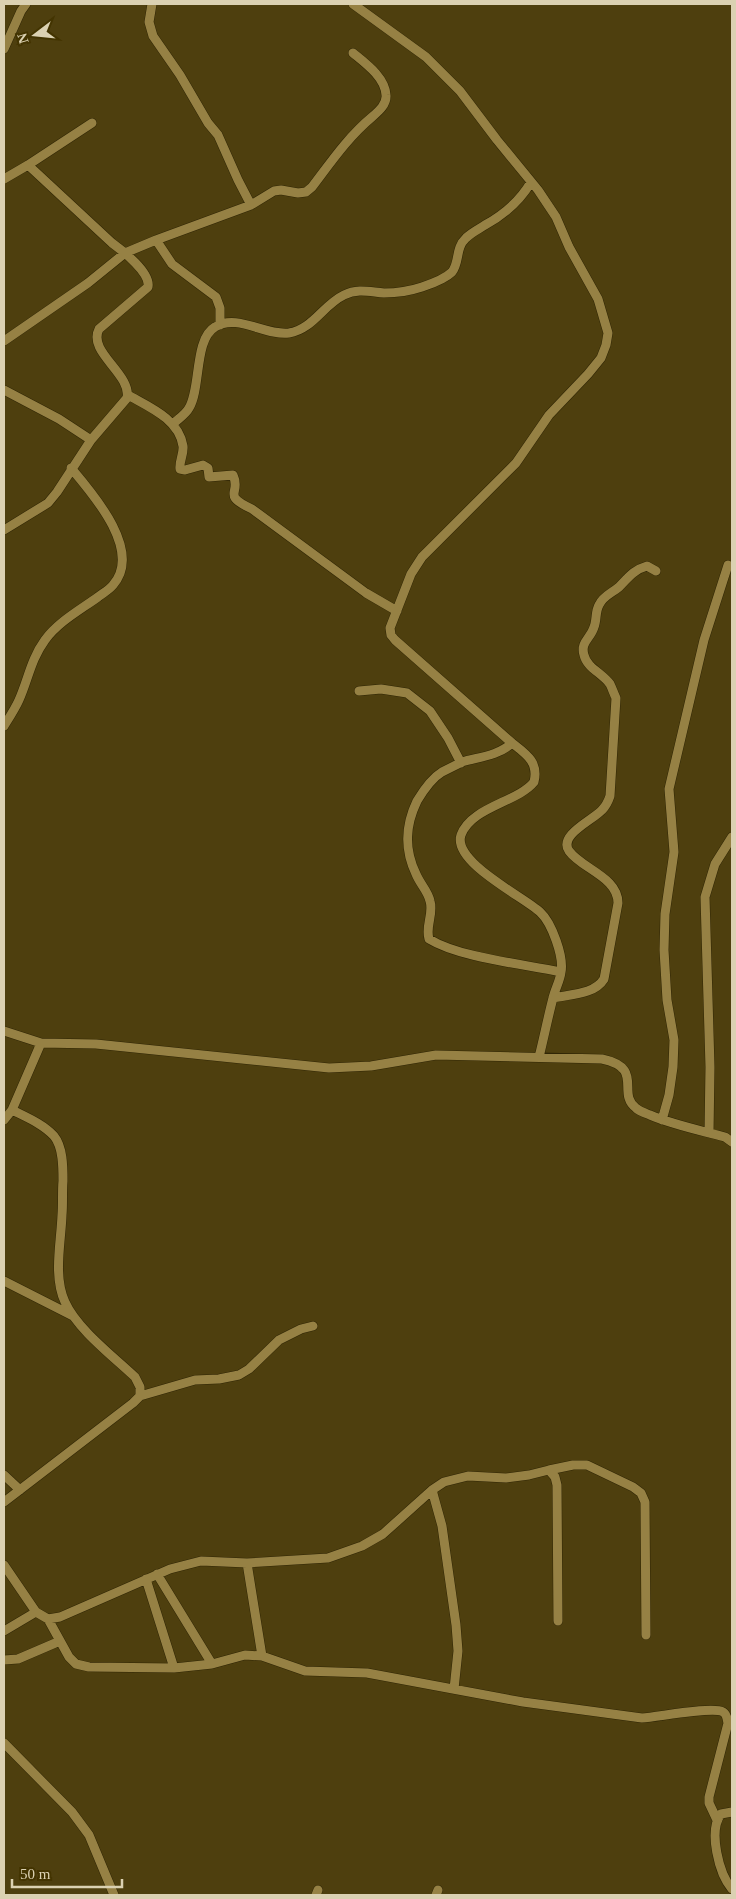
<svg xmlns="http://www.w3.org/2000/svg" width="736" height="1899" font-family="Georgia,serif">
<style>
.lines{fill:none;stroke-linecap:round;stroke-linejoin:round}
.minor-casing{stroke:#302605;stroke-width:10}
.minor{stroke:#968144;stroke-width:9}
</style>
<rect width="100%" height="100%" fill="#4e3f0e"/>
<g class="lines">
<!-- minor casing -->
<g class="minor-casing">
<path id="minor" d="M152 4 149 22 153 36 180 75 208 123 218 135 238 180 251 205
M353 4 426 57 460 91 497 140 538 190 556 217 569 247 598 299 608 333 606 345 601 358 588 374 549 415 516 463 422 557 411 574 390 628 391 635 395 640 512 743C498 756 479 757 462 762 456 765 448 769 442 772 432 778 423 791 417 801 405 826 404 849 416 874 420 884 428 891 430 901 434 914 425 926 429 939 460 958 524 964 561 972
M4 49 21 11 26 4
M4 179 28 165 92 123
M156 240 172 264 216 297 220 308V325
M4 341 88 283 125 253 156 240 251 205 274 191 281 190 298 193 306 192 312 187C331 162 348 137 372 117 379 111 387 104 386 95 385 77 365 63 353 53
M4 390 59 419 91 440
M128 395C149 407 179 419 183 446 184 454 179 461 180 469L185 470 203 465 208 468 209 477 233 475C242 494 220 494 252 509L366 593 397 611
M173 424C178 419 186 414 189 408 201 389 194 339 215 327 237 313 265 336 289 333 313 329 323 305 344 295 358 288 370 292 384 293 397 293 410 291 422 287 431 284 445 279 452 272 460 262 455 248 466 238 472 232 479 229 485 225 505 214 520 201 531 182
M4 530 48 503 57 492 91 440 127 398C132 374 87 352 99 329L148 287C151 273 123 251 112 243L28 165
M359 691 381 689 407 693 430 711 448 738 461 763
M4 726C9 718 15 709 19 700 28 680 31 659 45 640 58 622 80 610 98 597 103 593 109 590 113 585 143 551 93 494 71 468
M512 743C526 754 539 762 534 782 518 802 471 807 461 835 452 862 524 897 540 912 552 923 564 957 561 972 560 981 555 989 553 998 548 1017 544 1037 539 1057
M553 998C570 994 594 995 604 979L618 903C618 877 582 869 569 851 558 835 593 820 602 810 606 806 608 802 610 796L616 698C614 694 612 688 610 684 602 673 587 668 584 655 580 642 591 638 594 627 597 620 595 612 599 605 603 596 612 593 619 587 628 578 633 570 647 566L656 571
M4 1031 41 1043 96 1044 329 1068 371 1066 436 1055 602 1059C645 1068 616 1093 636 1108 639 1111 645 1113 650 1115 674 1125 699 1130 725 1137L732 1142
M4 1120 12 1110 41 1043
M662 1120 669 1095 673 1067 674 1040 667 1000 664 950 665 914 674 852 669 789 704 640 728 565
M709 1133 710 1067 705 897 715 864 732 837
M4 1281 73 1316
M140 1396 195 1380 219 1379 239 1375 249 1369 279 1340 301 1329 313 1326
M549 1470 573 1465H587L633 1487 641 1493 645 1502 646 1635
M4 1475 20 1490
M432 1490 442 1526 456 1625 458 1651 454 1689
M4 1502 133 1403 140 1396V1387L135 1377C114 1357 77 1329 65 1302 53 1276 61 1243 62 1215 63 1204 62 1192 63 1181 63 1167 63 1147 54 1136 43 1124 26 1117 12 1110
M247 1563 262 1656
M4 1565 36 1612 48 1619 60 1617 170 1569 201 1561 247 1563 328 1558 362 1546 383 1534 432 1490 444 1482 468 1476 506 1478 529 1475 549 1470 555 1477 557 1485 558 1621
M157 1574 212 1664
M146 1579 174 1668
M48 1619 69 1657 76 1664 89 1667 174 1668 212 1664 245 1655 262 1656 305 1671 367 1673 523 1702 642 1718C658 1717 713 1706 723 1712 727 1714 727 1719 728 1723L709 1797V1803L717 1820
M4 1631 36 1612
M4 1660 18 1659 60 1641
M4 1743 72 1812 89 1835 114 1895
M732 1812 721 1814C708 1831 719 1874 732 1889
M316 1895 318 1890
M436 1895 438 1890"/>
</g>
<!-- minor -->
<use href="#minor" class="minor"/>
</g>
<!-- border -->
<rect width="736" height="1899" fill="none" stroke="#dbd1b2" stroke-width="10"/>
<!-- north arrow -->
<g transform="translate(35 35) rotate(254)" stroke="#433401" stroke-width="4" paint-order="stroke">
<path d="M0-4L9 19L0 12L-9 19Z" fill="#dbd1b2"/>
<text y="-8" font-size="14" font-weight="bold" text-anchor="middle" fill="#dbd1b2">N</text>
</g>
<!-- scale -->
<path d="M12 1879v8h110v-8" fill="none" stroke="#dbd1b2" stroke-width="2.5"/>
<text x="20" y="1879" font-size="15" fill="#dbd1b2" stroke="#433401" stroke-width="4" paint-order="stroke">50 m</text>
</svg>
